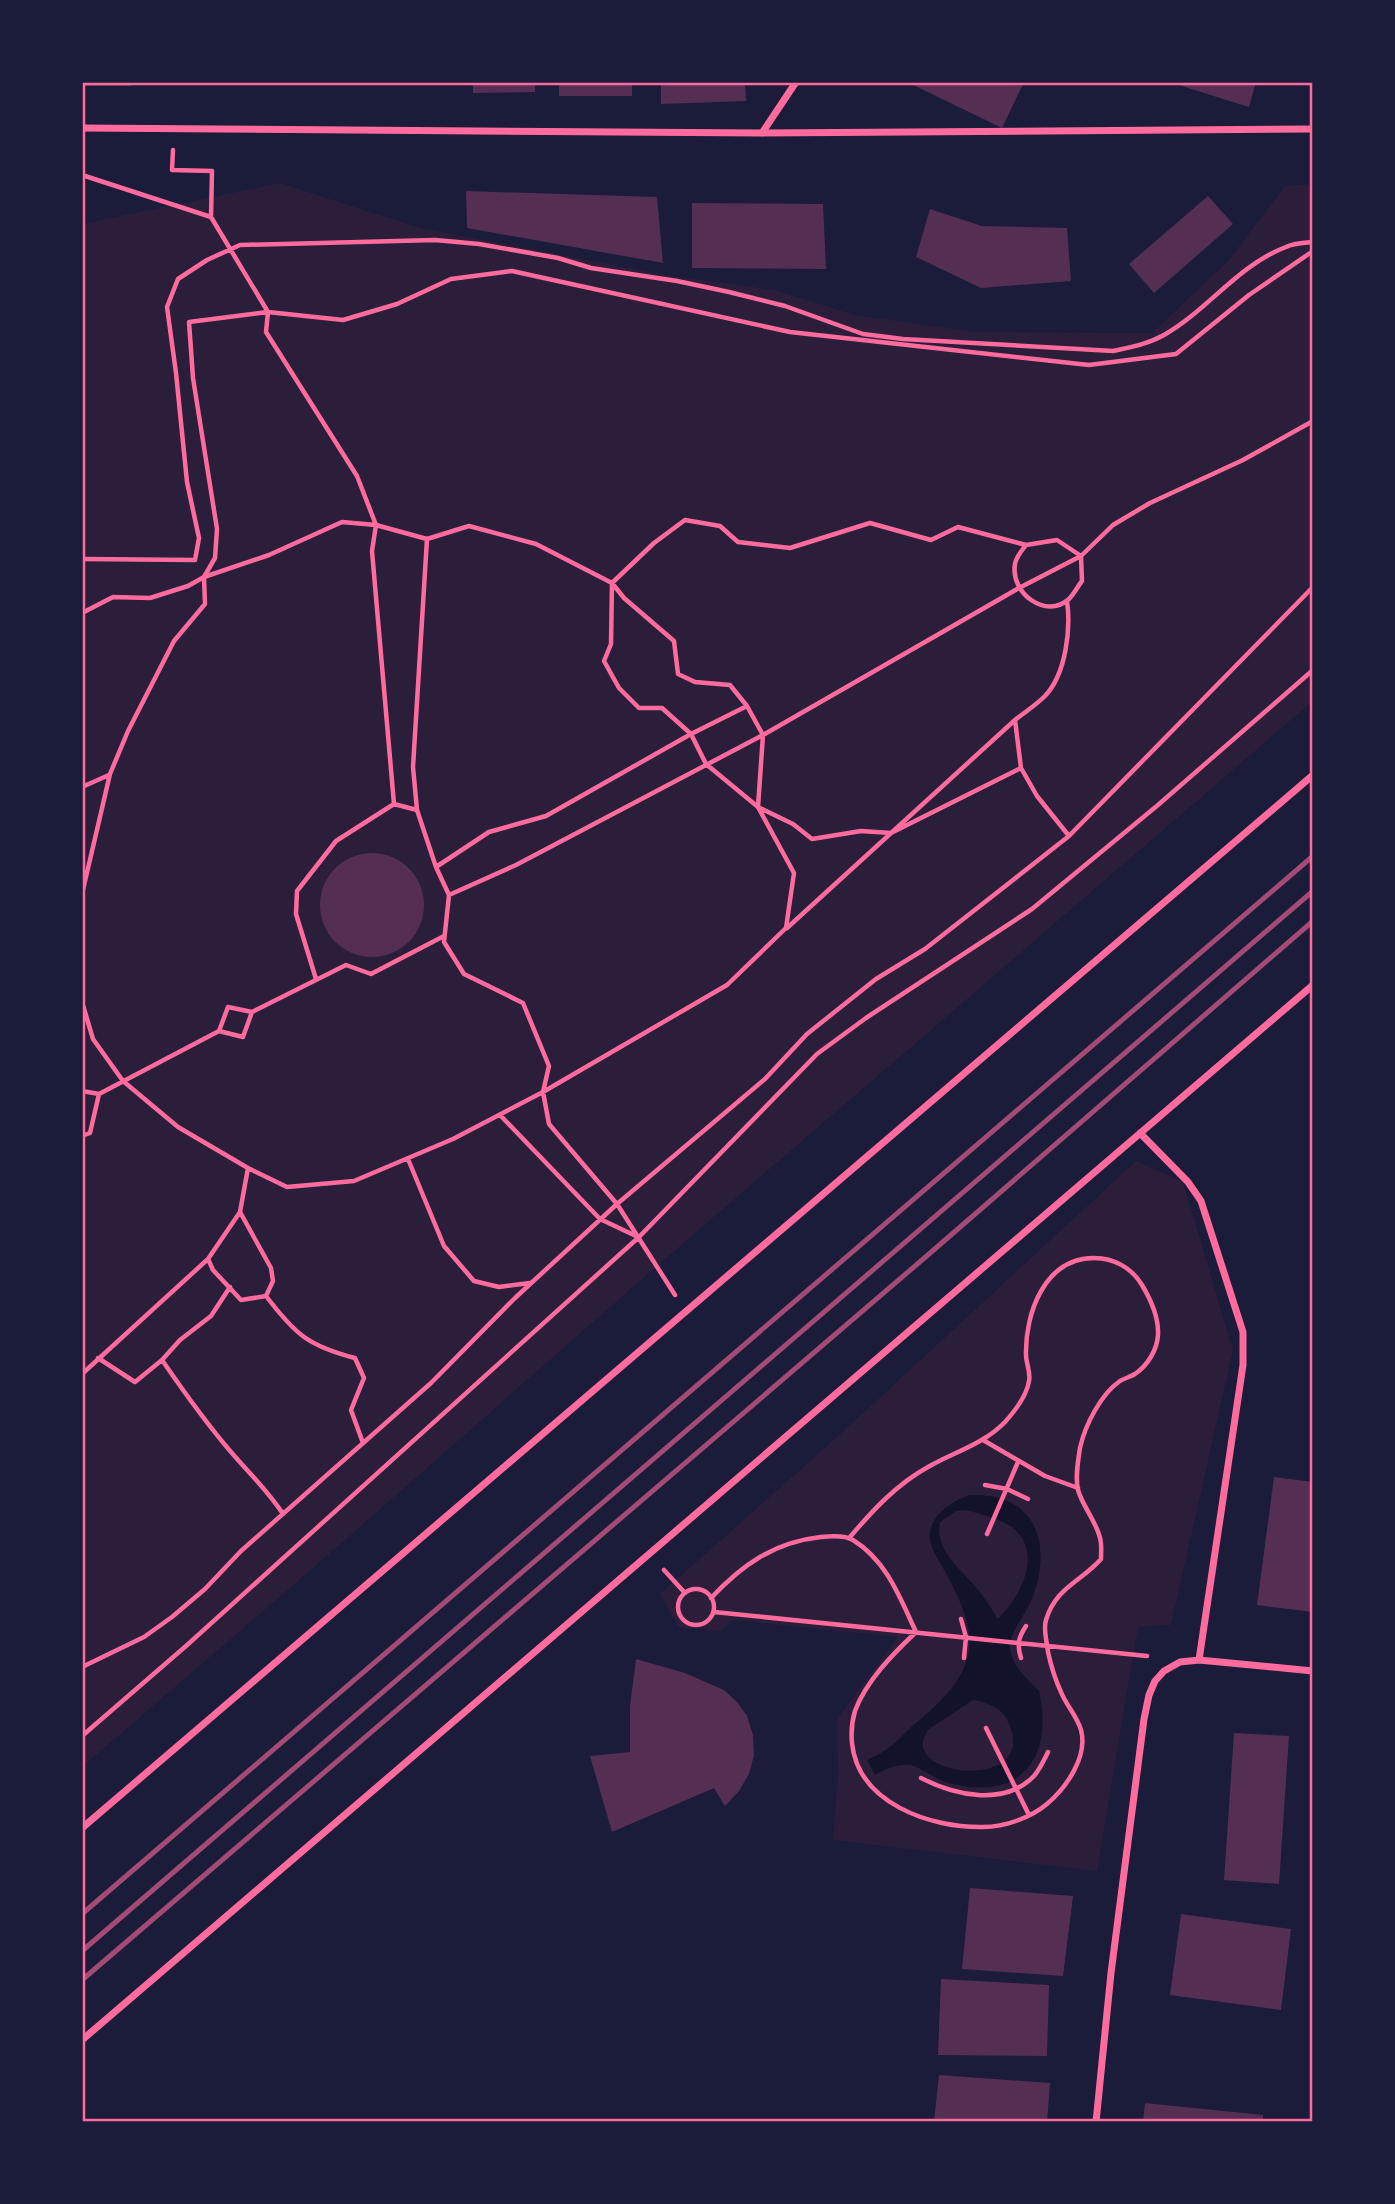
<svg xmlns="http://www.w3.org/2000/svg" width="1395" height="2204" font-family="Roboto,sans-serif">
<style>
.green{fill:#2a1e3b}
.water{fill:#12122b;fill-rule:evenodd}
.building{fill:#542f53}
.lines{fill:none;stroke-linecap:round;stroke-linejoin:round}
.path{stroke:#ff6b9d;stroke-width:4.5}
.minor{stroke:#ff6b9d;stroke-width:7}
.rail{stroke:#a44b75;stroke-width:5}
.neatline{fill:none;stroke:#ff6b9d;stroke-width:2.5}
</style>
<rect width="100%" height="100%" fill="#1b1b3a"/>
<!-- green -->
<path class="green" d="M280 183 420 228 666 275 775 290 855 315 975 332 1152 333 1228 261 1285 186 1313 184V701L657 1266 304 1576 82 1767V224Z
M1136 1161 1183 1182 1233 1350 1171 1625 1138 1627 1097 1871 833 1840 838 1777 837 1719 898 1637 732 1620 721 1631 678 1627 660 1594 836 1438Z"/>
<!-- water -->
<path class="water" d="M970 1495C1036 1492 1053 1544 1032 1599 1027 1612 1009 1634 1010 1647 1011 1665 1027 1679 1039 1691 1054 1759 1020 1802 949 1783 936 1780 919 1766 910 1765 898 1764 885 1769 875 1775L867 1760C897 1747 899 1736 922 1718 946 1698 975 1668 969 1633 966 1610 954 1588 943 1568 939 1561 933 1552 931 1544 924 1520 950 1501 970 1495ZM966 1510C978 1513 1002 1520 1012 1527 1044 1553 1021 1596 998 1619 991 1608 984 1597 976 1587 959 1567 935 1551 940 1522L956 1511ZM973 1700C990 1703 1004 1709 1010 1726 1037 1794 891 1776 929 1729Z"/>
<!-- building -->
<path class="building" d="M82 82H131V86H82Z
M473 82H535V92L473 93Z
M559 82H632V96H559Z
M661 82H745L746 101 661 104Z
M907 82H1024L1002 128Z
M1169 82H1256L1249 107Z
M466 191 657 197 663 263 467 228Z
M1208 196 1233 224 1154 293 1129 264Z
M692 203 823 204 826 269 692 268Z
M930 209 982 226 1067 228 1071 281 981 288 916 257Z
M320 905a52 52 0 1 1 104 0a52 52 0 1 1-104 0Z
M1274 1477 1313 1482V1612L1257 1605Z
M636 1659 685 1673 724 1690 737 1702 747 1716 753 1735 754 1755 749 1774 739 1791 725 1806 714 1788 612 1832 590 1756 630 1752V1706Z
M1234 1733 1289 1736 1279 1884 1224 1880Z
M970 1888 1073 1896 1063 1976 962 1969Z
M1181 1914 1291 1929 1281 2010 1170 1995Z
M941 1979 1049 1985 1047 2056 938 2055Z
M939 2075 1050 2083 1047 2122H934Z
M1145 2103 1263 2115V2122H1143Z"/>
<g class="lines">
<!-- path -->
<path class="path" d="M173 150 172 170 212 171 211 217
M82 175 211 217 268 312 266 332 357 476 376 525 372 551 394 804
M427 539 413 767 417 810 436 867 449 895 444 942 464 974 523 1003 549 1066 543 1092 549 1124 617 1204 675 1295
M1026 545C1022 550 1016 557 1015 564 1010 593 1046 620 1069 599 1074 594 1078 586 1082 581L1081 556 1057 540 1026 545 958 527 931 540 870 523 790 548 738 542 720 526 685 520 654 543 612 583 611 644 604 661 619 688 639 708H662L691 734 706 764 758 807 793 824 812 839 861 831 891 833 1021 768 1037 796 1069 836
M82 559 195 560 199 538 187 482 176 373 167 307 178 279 207 260 240 245 435 240 479 244 558 258 591 268 677 281 729 292 785 306 863 334 903 339 1113 351C1131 347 1148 344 1164 335 1208 310 1238 265 1286 247 1294 243 1304 243 1313 242
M82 613 113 597 150 598 188 586 204 577 215 558 217 529 193 378 189 322 268 312 343 320 397 304 451 279 512 271 790 332 1089 365 1176 354 1249 295 1313 251
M1021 768 1015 720C1025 712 1036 705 1045 696 1066 674 1071 629 1067 601
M82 787 109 775
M436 867 489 832 546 816 691 734 747 706
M82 894 110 774 128 731 174 641 205 604 204 577 269 555 342 522 376 525 427 539 469 526 536 544 612 583 624 598 674 641 678 674 695 682 730 685 747 706 763 735 758 807 794 873 786 928 727 985 543 1092 453 1139 354 1181 287 1187 248 1168 178 1127 123 1081 93 1039 82 1002
M449 895 516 865 763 735 1019 588 1081 556 1113 525 1150 503 1243 460 1313 421
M787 928 1015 720
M316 979 296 914 297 891 336 841 394 804 417 810
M219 1031 243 1037 252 1012
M82 1091 99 1094 219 1031 228 1007 252 1012 346 965 371 974 444 936
M500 1115 600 1219 636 1236
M82 1136 90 1133 99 1094
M408 1159 444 1246 474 1281 499 1287 530 1283
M208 1259 213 1270 241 1300 266 1296 273 1281 271 1268 240 1212
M266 1296C295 1334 308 1346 355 1358L364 1378 351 1410 363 1443
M98 1358 135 1382 162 1360 180 1340 211 1316 230 1287
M162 1360C184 1392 206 1423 231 1452 249 1473 268 1491 283 1514
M82 1374 208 1259 240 1212 248 1168
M983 1440 1045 1476 1078 1488
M985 1485 1007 1489 1028 1499
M987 1534 1018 1462
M664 1570 685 1593
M678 1607a18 18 0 1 1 36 0a18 18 0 1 1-36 0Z
M711 1598C742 1565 774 1542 821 1537 830 1536 845 1535 853 1540 887 1561 900 1598 916 1632 893 1654 866 1681 855 1711 852 1721 851 1733 852 1743 858 1803 930 1828 983 1827 1005 1827 1030 1818 1047 1804 1067 1787 1088 1756 1081 1730 1077 1716 1066 1705 1061 1692 1055 1679 1051 1666 1048 1652 1047 1642 1043 1629 1046 1620 1056 1587 1081 1582 1101 1559 1101 1552 1102 1544 1100 1538 1096 1521 1083 1507 1078 1490 1075 1477 1078 1461 1080 1448 1085 1425 1101 1394 1120 1381 1125 1378 1130 1377 1135 1374 1148 1365 1157 1350 1158 1335 1159 1317 1151 1300 1142 1285 1132 1268 1114 1258 1094 1258 1045 1258 1025 1313 1026 1355 1026 1363 1031 1373 1029 1381 1027 1395 1014 1412 1005 1422 984 1444 954 1452 928 1467 897 1484 873 1510 850 1537
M714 1612 1147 1656
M961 1619 966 1637 964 1658
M1021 1658C1017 1645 1018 1638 1026 1626
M82 1667 144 1637 172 1617 205 1589 241 1551 431 1383 515 1298 617 1204 765 1079 807 1034 876 979 925 949 1069 836 1313 587
M986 1728 1029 1815
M82 1736 186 1646 639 1237 817 1054 866 1018 1032 909 1158 805 1313 670
M921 1778C954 1795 1004 1807 1034 1776 1040 1769 1044 1760 1048 1752"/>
<!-- minor -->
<path class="minor" d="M82 128 762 133 1313 129
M762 133 796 82
M1140 1133 1188 1182 1201 1201 1243 1332V1365L1199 1660
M82 1828 1313 775
M82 2040 1313 985
M1096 2122 1111 1973 1144 1719 1149 1695 1155 1681 1164 1671 1180 1662 1199 1660 1313 1671"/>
<!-- rail -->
<path class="rail" d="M82 1914 1313 856
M82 1951 1313 891
M82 1980 929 1254 1313 921"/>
</g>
<!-- border -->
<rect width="1395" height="2204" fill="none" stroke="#1b1b3a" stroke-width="168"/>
<rect x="84" y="84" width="1227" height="2036" class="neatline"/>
</svg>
